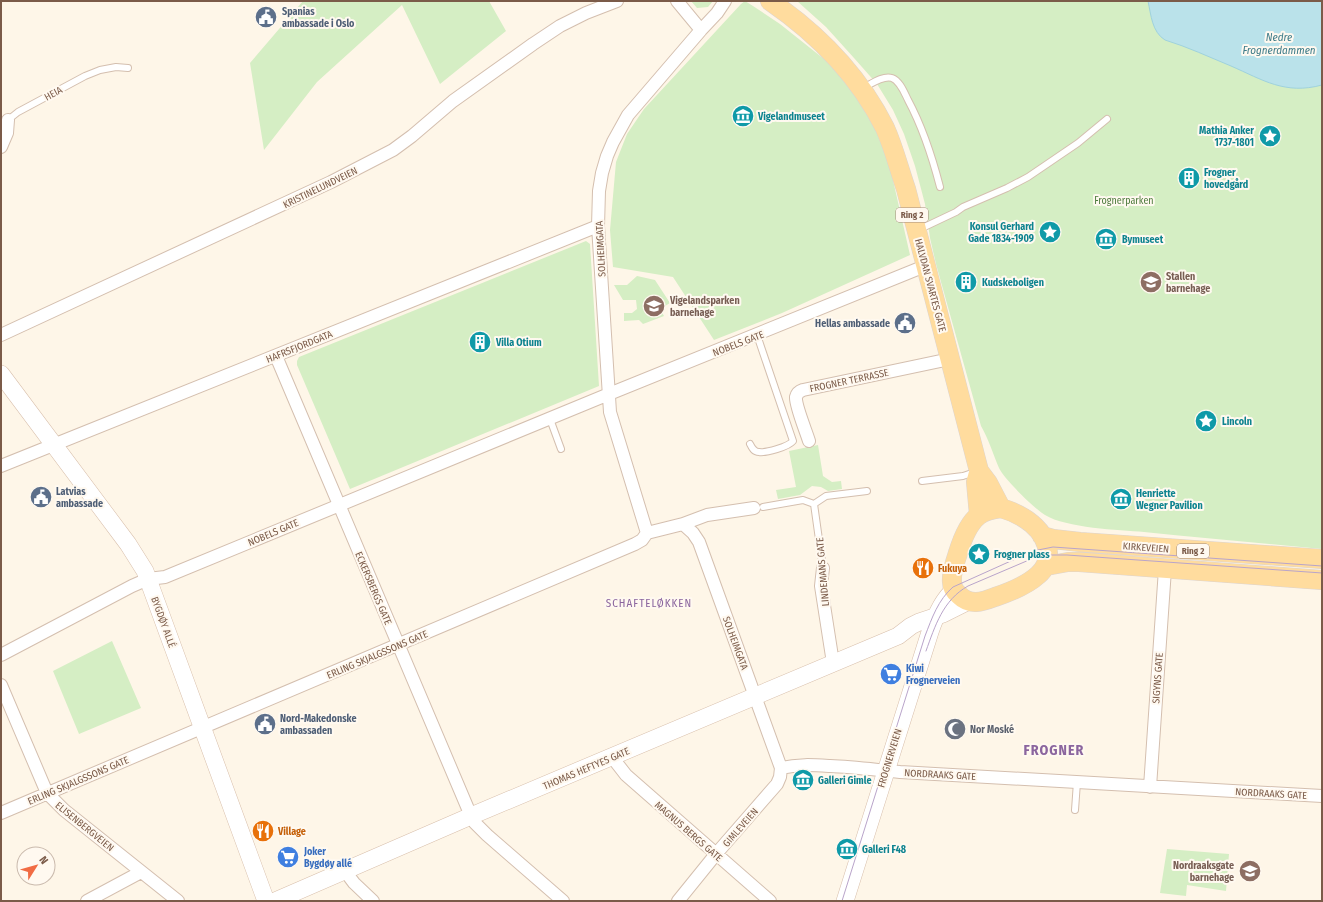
<svg xmlns="http://www.w3.org/2000/svg" width="1323" height="902" font-family="'Fira Sans Condensed',sans-serif">
<style>
.green{fill:#d5eec4}
.water{fill:#bae2ea;stroke:#9fd2dd}
.lines{fill:none;stroke-linecap:round;stroke-linejoin:round}
.lane-casing{stroke:#d4bfaf;stroke-width:8}
.street-casing{stroke:#d4bfaf;stroke-width:14}
.secondary-casing{stroke:#d8bfab;stroke-width:18}
.primary-casing{stroke:#ddd4d0;stroke-width:20}
.lane{stroke:#fff;stroke-width:6}
.street{stroke:#fff;stroke-width:12}
.secondary{stroke:#fff;stroke-width:17}
.primary{stroke:#ffdc9e;stroke-width:19}
.tram{stroke:#b9a4ca;stroke-width:1}
.labels{text-anchor:middle;stroke-width:4;stroke-linejoin:round;paint-order:stroke}
.shield{fill:#fff9f0;stroke:#a38a7b;stroke-width:1}
.shield-label{font-size:9px;font-weight:bold;fill:#7b5b49}
.service-label{font-size:10px;font-weight:bold;fill:#4e5e75;stroke:#fff9f0;text-anchor:start}
.street-label{font-size:10px;fill:#7b5b49;stroke:#fff9f0}
.culture-label{font-size:10px;font-weight:bold;fill:#0d838f;stroke:#fff9f0;text-anchor:start}
.park-label{font-size:10px;fill:#4e7b3d;stroke:#fff9f0}
.education-label{font-size:10px;font-weight:bold;fill:#785e54;stroke:#fff9f0;text-anchor:start}
.food-label{font-size:10px;font-weight:bold;fill:#c56008;stroke:#fff9f0;text-anchor:start}
.shop-label{font-size:10px;font-weight:bold;fill:#366cbe;stroke:#fff9f0;text-anchor:start}
.worship-label{font-size:10px;font-weight:bold;fill:#5b616d;stroke:#fff9f0;text-anchor:start}
.water-label{font-size:11px;font-style:italic;fill:#3d7b88;stroke:#fff9f0}
.neighbourhood-label{font-size:11px;letter-spacing:1px;fill:#8b659e;stroke:#fff9f0}
.district-label{font-size:14px;font-weight:bold;letter-spacing:1px;fill:#8b659e;stroke:#fff9f0}
</style>
<rect width="100%" height="100%" fill="#fef6e8"/>
<!-- green -->
<path class="green" d="M303 1H489L506 31 440 84 402 5 317 82 264 150 250 63Z
M691 1H713L708 7 697 8Z
M745 1 753 6 780 24 829 63 852 90 873 122 890 167 910 255 782 313 714 340 673 277 613 267 610 230 616 162 627 134 644 109 741 4Z
M797 1H1322V549C1263 543 1203 538 1144 532 1119 530 1066 528 1045 515 1035 509 1004 479 999 468 993 454 989 440 981 426L936 264 930 238 925 204 915 166 904 134 893 110 877 84 854 58 826 27Z
M586 241 590 244 599 386 350 489 297 365V361L299 357Z
M637 276 655 280 670 303 660 309 664 316 643 324 639 320 624 321V313H632L637 309 636 300H623L614 285H627Z
M818 445 823 476 832 482 841 481 842 489 828 491 821 487 812 486 800 495 778 499 776 490 796 487 789 451Z
M112 641 141 708 79 734 53 671Z
M1167 849 1229 854 1226 891 1187 885 1186 896 1160 893Z"/>
<!-- water -->
<path class="water" d="M1148 1H1322V85C1285 95 1263 80 1231 66 1209 57 1188 47 1165 40 1152 32 1151 15 1148 1Z"/>
<g class="lines">
<!-- lane casing -->
<g class="lane-casing">
<path id="lane" d="M863 88C871 84 883 75 892 78 900 81 904 92 908 100 923 128 932 156 940 187
M8 120 18 112 85 76 100 70 116 67 128 68
M918 230 956 212 963 207 1007 188 1028 177 1078 143 1107 119
M550 419 561 449
M750 444C752 448 754 452 759 452 766 453 788 447 793 441L757 335
M922 481 963 476 975 472
M814 504 823 568
M763 507 803 500 814 504 826 496 867 491
M1075 810 1077 782"/>
</g>
<!-- street casing -->
<g class="street-casing">
<path id="street" d="M677 1 701 30
M1 147 7 133 8 120
M1 335 331 182 393 150 412 136 453 101 533 44 560 26 586 13 617 1
M276 356 471 816 475 823 487 835 563 901
M809 441C806 431 795 405 796 397 797 393 800 391 803 390L950 359
M1 466 598 226
M647 533 610 412 598 226 599 191 602 173 607 156 613 142 628 115 701 30 717 13 725 1
M823 568 821 586 833 663
M1 655 132 586 148 579 165 577 609 394 925 266
M1 685 47 793 64 810 178 901
M612 757 626 775 770 901
M781 768C798 764 813 765 830 766 854 767 877 770 900 772L1322 796
M1150 787 1165 569
M1 813 635 544 642 540 647 533 683 524 707 515 754 508
M345 871 354 883 373 901
M87 901 141 872
M678 901 716 854 777 784 780 777 781 768 699 542 693 533 683 524"/>
</g>
<!-- secondary casing -->
<g class="secondary-casing">
<path id="secondary" d="M1 374 128 544 145 571 266 901
M275 901 471 816 879 644 898 636 911 626 919 622 943 614 967 602
M845 901 930 632C935 617 942 600 954 590"/>
</g>
<!-- primary casing -->
<g class="primary-casing">
<path id="primary" d="M770 1C818 34 859 76 885 128 894 148 899 169 906 189L979 471 988 483 1001 508
M979 471 976 482 979 515
M1001 508C1022 514 1047 529 1048 554 1048 563 1045 569 1038 575 1026 586 1010 592 995 597 982 602 970 606 959 595 955 592 952 588 952 582 951 573 955 562 958 553 962 540 968 524 978 516 985 510 993 509 1001 508Z
M1042 536 1053 539 1080 542 1322 559
M1046 566 1068 562H1079L1322 580"/>
</g>
<!-- lane -->
<use href="#lane" class="lane"/>
<!-- street -->
<use href="#street" class="street"/>
<!-- secondary -->
<use href="#secondary" class="secondary"/>
<!-- primary -->
<use href="#primary" class="primary"/>
<!-- tram -->
<path class="tram" d="M926 651C935 626 943 600 968 586L1036 557 1048 555H1067L1322 573
M842 901 925 636C932 618 938 600 953 587L1033 551 1053 547 1322 566"/>
</g>
<!-- icons -->
<defs>
<g id="civic-disc" transform="scale(1.15)"><circle r="9.5" fill="#5c6f8a" stroke="#fff9f0"/><path d="M-.6-6.5H3V-4.5H.6V-3L4-1V1h2V6H-6V1h2V-1L-.6-3ZM-1.2 2.5V6h2.4V2.5Z" fill="#fff"/></g>
<g id="museum-disc" transform="scale(1.15)"><circle r="9.5" fill="#0f9aa8" stroke="#fff9f0"/><path d="M0-6L6-3V-2H-6V-3ZM-5-1h2V3h-2ZM-1-1h2V3h-2ZM3-1h2V3H3ZM-6 4H6V6H-6Z" fill="#fff"/></g>
<g id="sight-disc" transform="scale(1.15)"><circle r="9.5" fill="#0f9aa8" stroke="#fff9f0"/><path d="M0-6L1.8-2.2L6-1.7L2.9 1.2L3.7 5.4L0 3.3L-3.7 5.4L-2.9 1.2L-6-1.7L-1.8-2.2Z" fill="#fff"/></g>
<g id="building-disc" transform="scale(1.15)"><circle r="9.5" fill="#0f9aa8" stroke="#fff9f0"/><path d="M-4-6H4V6H1V3H-1V6H-4ZM-2.5-4.3h1.7v1.8h-1.7ZM.8-4.3h1.7v1.8H.8ZM-2.5-1h1.7V.8h-1.7ZM.8-1h1.7V.8H.8Z" fill="#fff"/></g>
<g id="school-disc" transform="scale(1.15)"><circle r="9.5" fill="#8d6e63" stroke="#fff9f0"/><path d="M0-5L7-2L0 1L-7-2ZM-4 1L0 2.5L4 1V4Q0 6-4 4Z" fill="#fff"/></g>
<g id="restaurant-disc" transform="scale(1.15)"><circle r="9.5" fill="#e8710a" stroke="#fff9f0"/><path d="M-5-6h1v4h1v-4h1v4h1v-4h1v5L-1.5 .5V6h-2V.5L-5-1ZM5-6V6H3V1.5H1.5Q1.5-4 5-6Z" fill="#fff"/></g>
<g id="supermarket-disc" transform="scale(1.15)"><circle r="9.5" fill="#3f7fe0" stroke="#fff9f0"/><path d="M-6-5.5h2.5l.6 2H6L4.5 2H-2.5L-4.4-4H-6ZM-1.5 3.2a1.3 1.3 0 1 0 .1 0ZM3 3.2a1.3 1.3 0 1 0 .1 0Z" fill="#fff"/></g>
<g id="mosque-disc" transform="scale(1.15)"><circle r="9.5" fill="#6b7280" stroke="#fff9f0"/><path d="M3.5-4.9A6 6 0 1 0 3.5 4.9A5 5 0 1 1 3.5-4.9Z" fill="#fff"/></g>
</defs>
<g fill-rule="evenodd">
<use href="#civic-disc" x="266" y="17"/>
<use href="#museum-disc" x="743" y="116"/>
<use href="#sight-disc" x="1270" y="136"/>
<use href="#building-disc" x="1189" y="178"/>
<use href="#sight-disc" x="1050" y="232"/>
<use href="#museum-disc" x="1106" y="239"/>
<use href="#building-disc" x="966" y="282"/>
<use href="#school-disc" x="1151" y="282"/>
<use href="#school-disc" x="654" y="306"/>
<use href="#civic-disc" x="905" y="323"/>
<use href="#building-disc" x="480" y="342"/>
<use href="#sight-disc" x="1206" y="421"/>
<use href="#civic-disc" x="41" y="497"/>
<use href="#museum-disc" x="1121" y="499"/>
<use href="#sight-disc" x="979" y="554"/>
<use href="#restaurant-disc" x="923" y="568"/>
<use href="#supermarket-disc" x="891" y="674"/>
<use href="#civic-disc" x="265" y="724"/>
<use href="#mosque-disc" x="955" y="729"/>
<use href="#museum-disc" x="803" y="780"/>
<use href="#restaurant-disc" x="263" y="831"/>
<use href="#museum-disc" x="847" y="849"/>
<use href="#supermarket-disc" x="288" y="857"/>
<use href="#school-disc" x="1250" y="871"/>
</g>
<g class="labels">
<!-- shield labels -->
<g class="shield">
<rect x="896" y="208" width="32" height="14" rx="3"/>
<rect x="1177" y="544" width="32" height="14" rx="3"/>
</g>
<g class="shield-label">
<text x="912" y="218">Ring 2</text>
<text x="1193" y="554">Ring 2</text>
</g>
<!-- service labels -->
<g class="service-label">
<text x="282" y="15">Spanias<tspan x="282" dy="12">ambassade i Oslo</tspan></text>
<text x="890" y="327" text-anchor="end">Hellas ambassade</text>
<text x="56" y="495">Latvias<tspan x="56" dy="12">ambassade</tspan></text>
<text x="280" y="722">Nord-Makedonske<tspan x="280" dy="12">ambassaden</tspan></text>
</g>
<!-- street labels -->
<g class="street-label">
<text transform="translate(53 93) rotate(-29)" y="4">HEIA</text>
<text transform="translate(320 187) rotate(-26)" y="4">KRISTINELUNDVEIEN</text>
<text transform="translate(600 249) rotate(-93)" y="4">SOLHEIMGATA</text>
<text transform="translate(931 285) rotate(75)" y="4">HALVDAN SVARTES GATE</text>
<text transform="translate(738 343) rotate(-21)" y="4">NOBELS GATE</text>
<text transform="translate(299 346) rotate(-22)" y="4">HAFRSFJORDGATA</text>
<text transform="translate(849 380) rotate(-12)" y="4">FROGNER TERRASSE</text>
<text transform="translate(273 532) rotate(-23)" y="4">NOBELS GATE</text>
<text transform="translate(1146 547) rotate(4)" y="4">KIRKEVEIEN</text>
<text transform="translate(822 572) rotate(-95)" y="4">LINDEMANS GATE</text>
<text transform="translate(374 588) rotate(67)" y="4">ECKERSBERGS GATE</text>
<text transform="translate(164 622) rotate(70)" y="4">BYGDØY ALLÉ</text>
<text transform="translate(736 643) rotate(70)" y="4">SOLHEIMGATA</text>
<text transform="translate(377 654) rotate(-23)" y="4">ERLING SKJALGSSONS GATE</text>
<text transform="translate(1157 678) rotate(-86)" y="4">SIGYNS GATE</text>
<text transform="translate(889 758) rotate(-73)" y="4">FROGNERVEIEN</text>
<text transform="translate(586 768) rotate(-23)" y="4">THOMAS HEFTYES GATE</text>
<text transform="translate(940 774) rotate(3)" y="4">NORDRAAKS GATE</text>
<text transform="translate(78 780) rotate(-23)" y="4">ERLING SKJALGSSONS GATE</text>
<text transform="translate(1271 793) rotate(3)" y="4">NORDRAAKS GATE</text>
<text transform="translate(85 826) rotate(39)" y="4">ELISENBERGVEIEN</text>
<text transform="translate(740 827) rotate(-49)" y="4">GIMLEVEIEN</text>
<text transform="translate(689 831) rotate(41)" y="4">MAGNUS BERGS GATE</text>
</g>
<!-- culture labels -->
<g class="culture-label">
<text x="758" y="120">Vigelandmuseet</text>
<text x="1254" y="134" text-anchor="end">Mathia Anker<tspan x="1254" dy="12">1737-1801</tspan></text>
<text x="1204" y="176">Frogner<tspan x="1204" dy="12">hovedgård</tspan></text>
<text x="1034" y="230" text-anchor="end">Konsul Gerhard<tspan x="1034" dy="12">Gade 1834-1909</tspan></text>
<text x="1122" y="243">Bymuseet</text>
<text x="982" y="286">Kudskeboligen</text>
<text x="496" y="346">Villa Otium</text>
<text x="1222" y="425">Lincoln</text>
<text x="1136" y="497">Henriette<tspan x="1136" dy="12">Wegner Pavilion</tspan></text>
<text x="994" y="558">Frogner plass</text>
<text x="818" y="784">Galleri Gimle</text>
<text x="862" y="853">Galleri F48</text>
</g>
<!-- park labels -->
<g class="park-label">
<text x="1124" y="204">Frognerparken</text>
</g>
<!-- education labels -->
<g class="education-label">
<text x="1166" y="280">Stallen<tspan x="1166" dy="12">barnehage</tspan></text>
<text x="670" y="304">Vigelandsparken<tspan x="670" dy="12">barnehage</tspan></text>
<text x="1234" y="869" text-anchor="end">Nordraaksgate<tspan x="1234" dy="12">barnehage</tspan></text>
</g>
<!-- food labels -->
<g class="food-label">
<text x="938" y="572">Fukuya</text>
<text x="278" y="835">Village</text>
</g>
<!-- shop labels -->
<g class="shop-label">
<text x="906" y="672">Kiwi<tspan x="906" dy="12">Frognerveien</tspan></text>
<text x="304" y="855">Joker<tspan x="304" dy="12">Bygdøy allé</tspan></text>
</g>
<!-- worship labels -->
<g class="worship-label">
<text x="970" y="733">Nor Moské</text>
</g>
<!-- water labels -->
<g class="water-label">
<text x="1279" y="41">Nedre<tspan x="1279" dy="13">Frognerdammen</tspan></text>
</g>
<!-- neighbourhood labels -->
<g class="neighbourhood-label">
<text x="649" y="607">SCHAFTELØKKEN</text>
</g>
<!-- district labels -->
<g class="district-label">
<text x="1054" y="755">FROGNER</text>
</g>
</g>
<!-- border -->
<rect width="1323" height="902" fill="none" stroke="#7b5b49" stroke-width="4"/>
<!-- north arrow -->
<g transform="translate(36 866) rotate(53)"><circle r="19" fill="#fff9f0" stroke="#cabaad"/>
<path d="M0-3L7 15L0 10L-7 15Z" fill="#f16c44"/>
<text y="-6" font-size="11" font-weight="bold" text-anchor="middle" fill="#7b5b49">N</text>
</g>
</svg>
